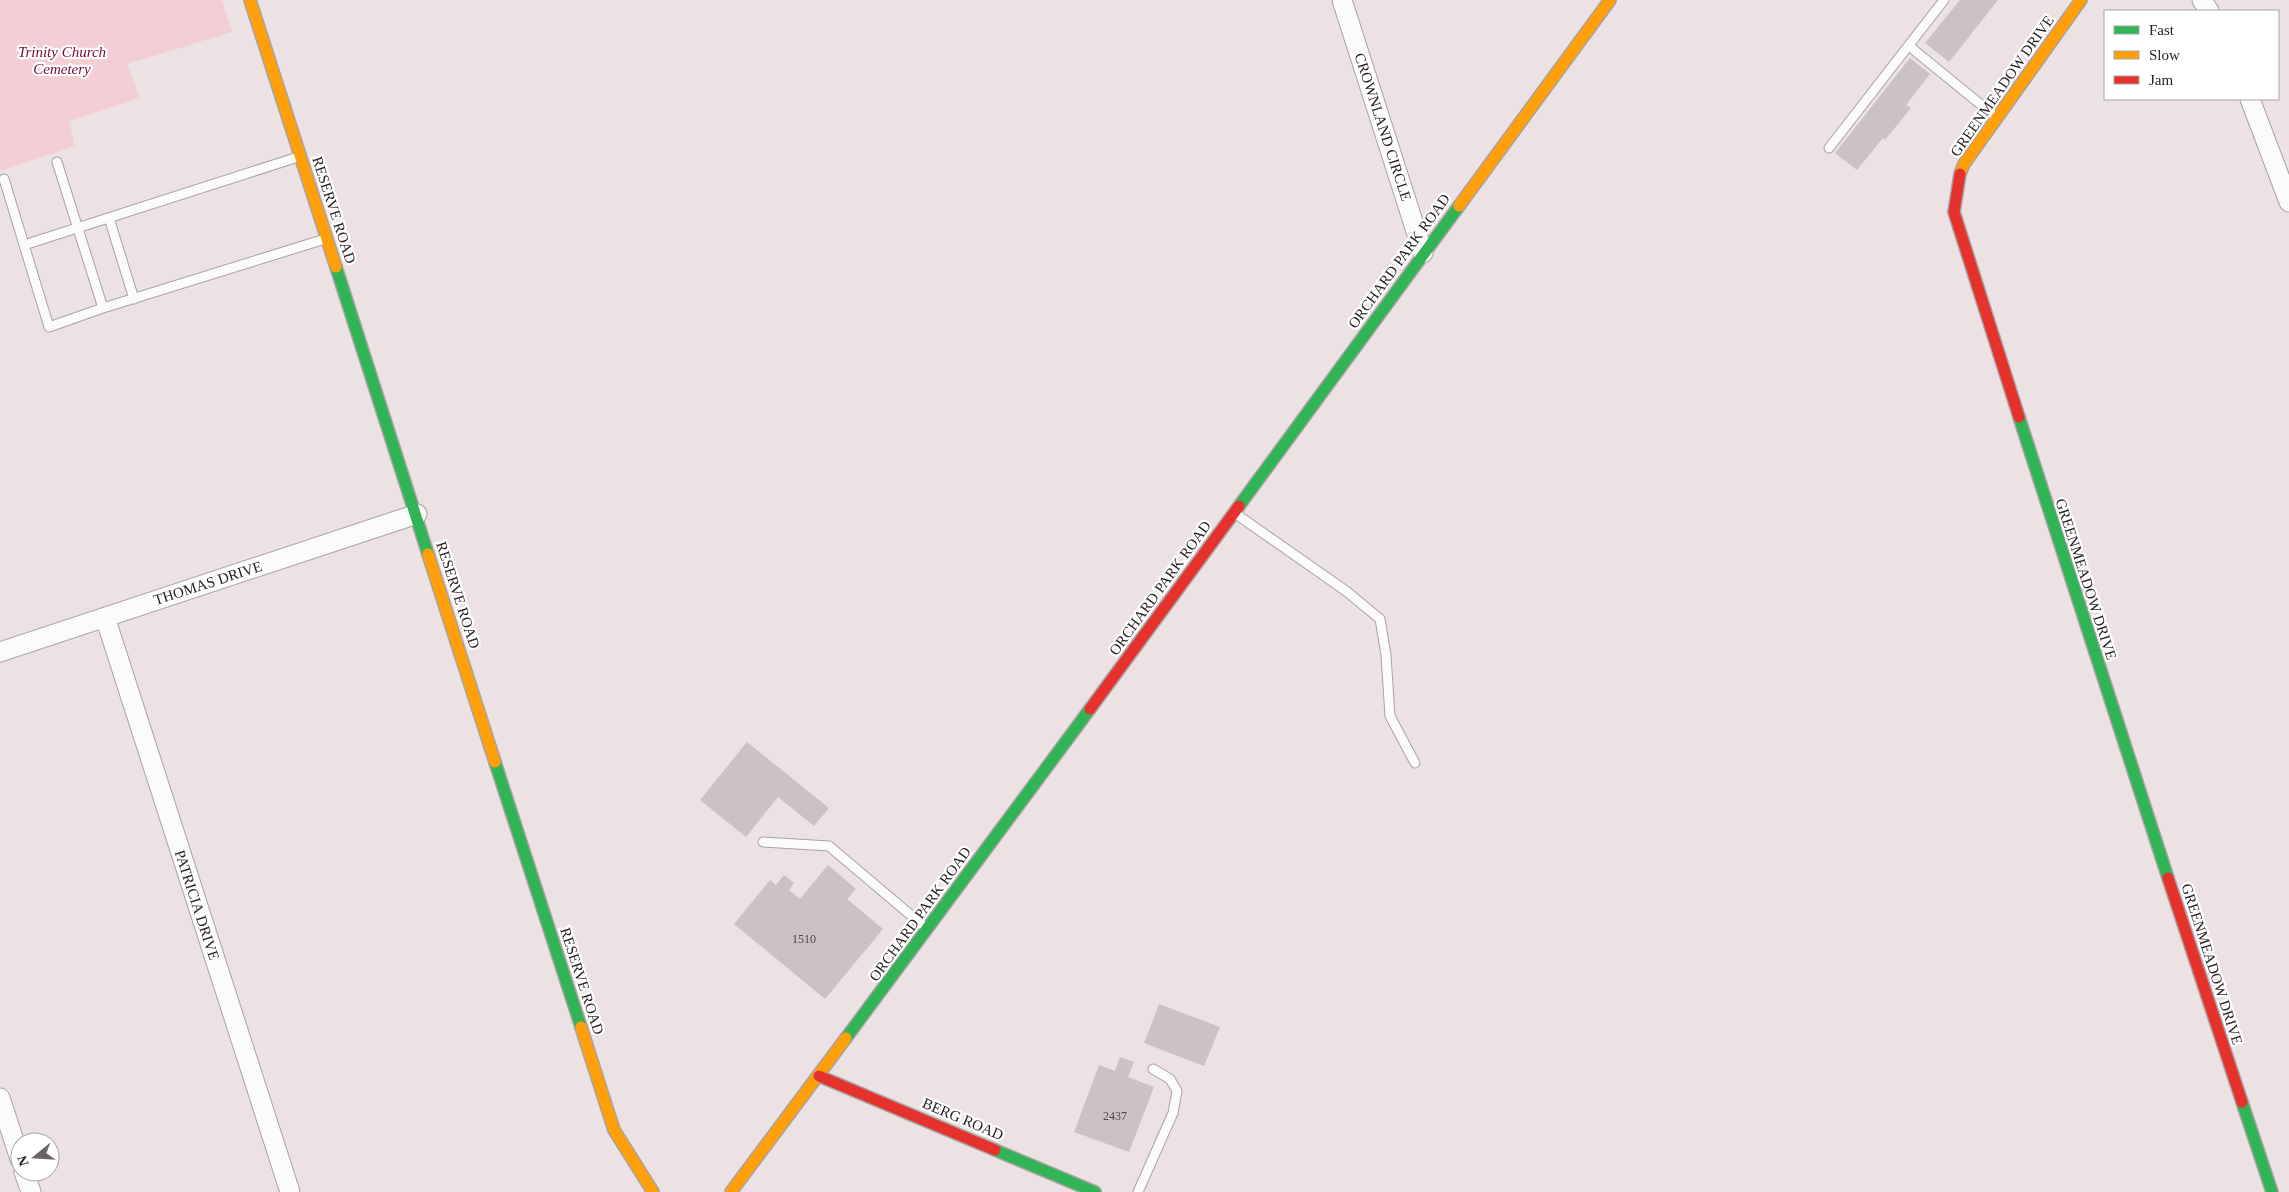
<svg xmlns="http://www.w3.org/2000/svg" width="2289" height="1192" font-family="Georgia,serif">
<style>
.green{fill:#f3ced5}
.building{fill:#cac2c4}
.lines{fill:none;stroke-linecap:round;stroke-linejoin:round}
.lane-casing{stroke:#a9a2a3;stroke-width:11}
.street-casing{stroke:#a9a2a3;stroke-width:21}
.fast-casing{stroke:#a9a2a3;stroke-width:14}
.slow-casing{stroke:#a9a2a3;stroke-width:14}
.jam-casing{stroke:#a9a2a3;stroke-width:14}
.lane{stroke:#fcfbfb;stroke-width:9}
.street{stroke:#fcfbfb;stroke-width:19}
.fast{stroke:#30b455;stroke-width:11}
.slow{stroke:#ff9f0a;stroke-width:11}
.jam{stroke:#e5322d;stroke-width:11}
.labels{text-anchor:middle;stroke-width:4.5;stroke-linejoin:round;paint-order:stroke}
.number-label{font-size:12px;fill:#4f4849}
.park-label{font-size:15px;font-style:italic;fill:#780833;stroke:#fff}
.street-label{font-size:15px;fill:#261f20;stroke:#fff}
</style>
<rect width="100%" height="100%" fill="#ece2e4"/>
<!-- green -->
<path class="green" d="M0 0H222L232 32 127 64 140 98 69 121 75 146 0 171Z"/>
<!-- building -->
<path class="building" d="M1960 0H1998L1949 62 1925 43Z
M1910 58 1930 74 1906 105 1911 108 1885 140 1883 138 1857 170 1835 153Z
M747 742 829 808 814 826 778 797 746 837 700 800Z
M828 865 856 889 847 899 883 929 825 999 734 924 770 880 776 885 784 875 794 883 789 890 800 899Z
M1159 1004 1220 1027 1204 1066 1144 1043Z
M1120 1057 1134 1062 1128 1077 1154 1087 1129 1152 1074 1132 1099 1065 1115 1071Z"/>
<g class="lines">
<!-- lane casing -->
<g class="lane-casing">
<path id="lane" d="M1909 46 1996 117
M1829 148 1944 0
M4 179 49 327 103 308 57 162
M109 218 134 299
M24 245 298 157
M103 308 325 239
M1236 514 1346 591 1380 619 1386 655 1390 716 1415 763
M763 842 829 846 926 928
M1138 1192 1173 1113 1177 1091 1170 1079 1153 1069"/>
</g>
<!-- street casing -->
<g class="street-casing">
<path id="street" d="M1342 0 1423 253
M2202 0 2209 11
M2250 99 2289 202
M105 617 290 1192
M0 652 417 514
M0 1098 20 1159
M24 1172 31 1192"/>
</g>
<!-- fast casing -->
<g class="fast-casing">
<path id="fast" d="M336 267 428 554
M2019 417 2168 878
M1239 506 1459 206
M495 762 581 1027
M846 1038 1090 709
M2242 1102 2272 1192
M995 1150 1095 1192"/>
</g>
<!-- slow casing -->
<g class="slow-casing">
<path id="slow" d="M250 0 336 267
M1960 174 1964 164 2081 0
M1459 206 1610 0
M428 554 495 762
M581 1027 614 1130 653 1192
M731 1192 846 1038"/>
</g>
<!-- jam casing -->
<g class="jam-casing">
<path id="jam" d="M1960 174 1954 212 2019 417
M1090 709 1239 506
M2168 878 2242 1102
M819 1076 995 1150"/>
</g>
<!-- lane -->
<use href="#lane" class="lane"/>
<!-- street -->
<use href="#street" class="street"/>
<!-- fast -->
<use href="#fast" class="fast"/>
<!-- slow -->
<use href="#slow" class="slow"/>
<!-- jam -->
<use href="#jam" class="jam"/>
</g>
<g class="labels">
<!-- number labels -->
<g class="number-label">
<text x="804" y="943">1510</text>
<text x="1115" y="1120">2437</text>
</g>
<!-- park labels -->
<g class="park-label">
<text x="62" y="57">Trinity Church<tspan x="62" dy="17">Cemetery</tspan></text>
</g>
<!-- street labels -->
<g class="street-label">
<text transform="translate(2002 86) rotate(-55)" y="5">GREENMEADOW DRIVE</text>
<text transform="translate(1383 127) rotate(72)" y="5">CROWNLAND CIRCLE</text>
<text transform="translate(334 210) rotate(72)" y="5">RESERVE ROAD</text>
<text transform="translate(1399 261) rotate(-54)" y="5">ORCHARD PARK ROAD</text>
<text transform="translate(2086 579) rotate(72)" y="5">GREENMEADOW DRIVE</text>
<text transform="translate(208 583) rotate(-18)" y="5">THOMAS DRIVE</text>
<text transform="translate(1160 588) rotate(-54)" y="5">ORCHARD PARK ROAD</text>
<text transform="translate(458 595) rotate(72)" y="5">RESERVE ROAD</text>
<text transform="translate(197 905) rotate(72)" y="5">PATRICIA DRIVE</text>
<text transform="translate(920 914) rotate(-54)" y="5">ORCHARD PARK ROAD</text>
<text transform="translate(2212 964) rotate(72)" y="5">GREENMEADOW DRIVE</text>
<text transform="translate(582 981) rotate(72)" y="5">RESERVE ROAD</text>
<text transform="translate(963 1119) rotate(23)" y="5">BERG ROAD</text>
</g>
</g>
<!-- legend -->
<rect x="2104" y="10" width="175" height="90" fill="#ffffff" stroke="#a8a5a6"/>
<rect x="2114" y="26" width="25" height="8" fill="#30b455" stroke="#a8a5a6"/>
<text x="2149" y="35" font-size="15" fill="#261f20">Fast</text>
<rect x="2114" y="51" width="25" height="8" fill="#ff9f0a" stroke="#a8a5a6"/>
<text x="2149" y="60" font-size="15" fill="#261f20">Slow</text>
<rect x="2114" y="76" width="25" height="8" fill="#e5322d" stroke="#a8a5a6"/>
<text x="2149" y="85" font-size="15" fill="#261f20">Jam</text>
<!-- north arrow -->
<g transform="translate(35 1157) rotate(252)"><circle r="24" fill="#ffffff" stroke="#a8a5a6"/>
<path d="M0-4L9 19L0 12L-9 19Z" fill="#6b6365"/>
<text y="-8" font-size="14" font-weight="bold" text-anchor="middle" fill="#261f20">N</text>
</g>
</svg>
